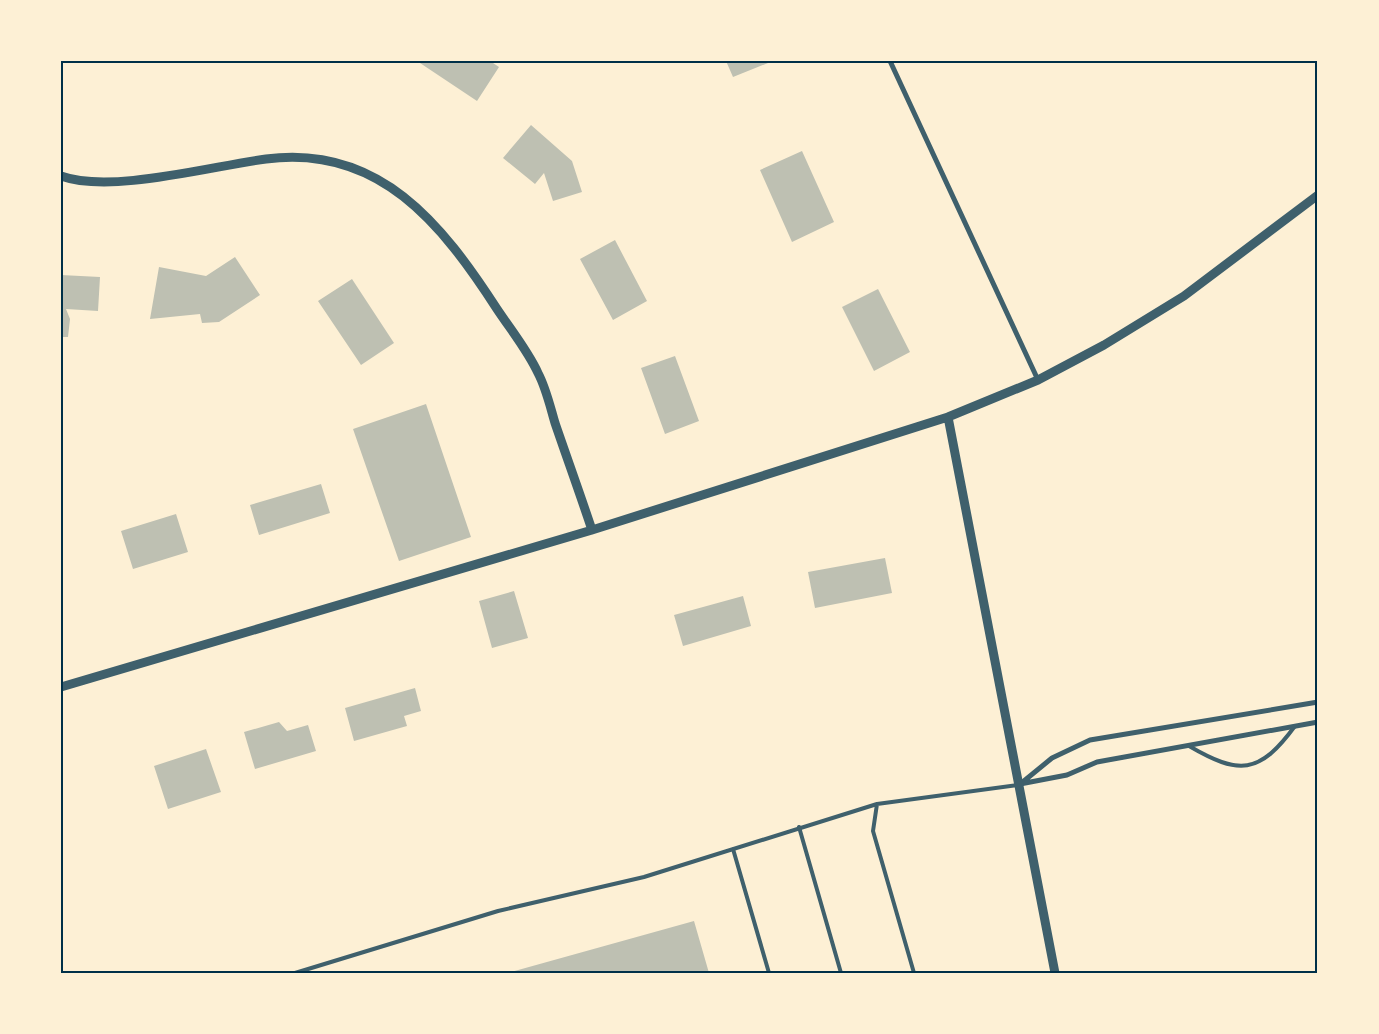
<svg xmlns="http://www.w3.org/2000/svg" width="1379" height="1034" font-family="'Open Sans',sans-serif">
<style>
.building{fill:#bec0b2}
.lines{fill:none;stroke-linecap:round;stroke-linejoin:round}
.service{stroke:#3f606c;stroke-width:4}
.minor{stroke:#3f606c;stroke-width:5}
.tertiary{stroke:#3f606c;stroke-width:9}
.neatline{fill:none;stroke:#003049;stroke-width:2}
</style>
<rect width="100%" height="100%" fill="#fdf0d5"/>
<!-- building -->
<path class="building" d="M417 61H490L499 67 477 101Z
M726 61H767L768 63 733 77Z
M531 125 572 161 582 192 553 201 544 173 535 184 503 158Z
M802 151 834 222 792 242 760 170Z
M615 240 647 301 613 320 580 259Z
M235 257 260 295 219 322 202 323 200 314 150 319 159 267 206 276Z
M61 275 100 277 98 311 66 309 70 319 68 337H61Z
M352 279 394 343 361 365 318 301Z
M878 289 910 352 874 371 842 307Z
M675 356 699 421 665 434 641 368Z
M426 404 471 537 399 561 353 429Z
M321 484 330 513 259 535 250 505Z
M176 514 188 552 133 569 121 531Z
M885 558 892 593 815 608 808 572Z
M514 591 528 638 492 648 479 601Z
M743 596 751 626 683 646 674 615Z
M415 688 421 711 404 716 407 726 354 741 345 708Z
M279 722 287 731 308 725 316 751 255 769 244 732Z
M206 749 221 792 168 809 154 766Z
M694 921 709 973H511V972Z"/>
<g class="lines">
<!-- service -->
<path class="service" d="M1189 746C1239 775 1259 775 1295 726
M799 827 841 973
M733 849 769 973
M295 973 498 911 644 877 877 804
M914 973 873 831 877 804 1018 785"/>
<!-- minor -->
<path class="minor" d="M890 61 1038 380
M1020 784 1067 775 1097 762 1318 722
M1019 785 1052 758 1090 740 1318 702"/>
<!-- tertiary -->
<path class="tertiary" d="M61 176C111 194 212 166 266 159 379 144 442 224 497 309 511 330 528 351 538 373 546 388 550 406 555 423 567 458 580 494 592 530
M948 417 1055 973
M61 687 592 530 948 417 1038 380 1104 345 1184 296 1318 195"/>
</g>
<!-- border -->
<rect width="1379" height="1034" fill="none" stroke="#fdf0d5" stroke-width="125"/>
<rect x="62" y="62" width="1254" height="910" class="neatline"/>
</svg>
